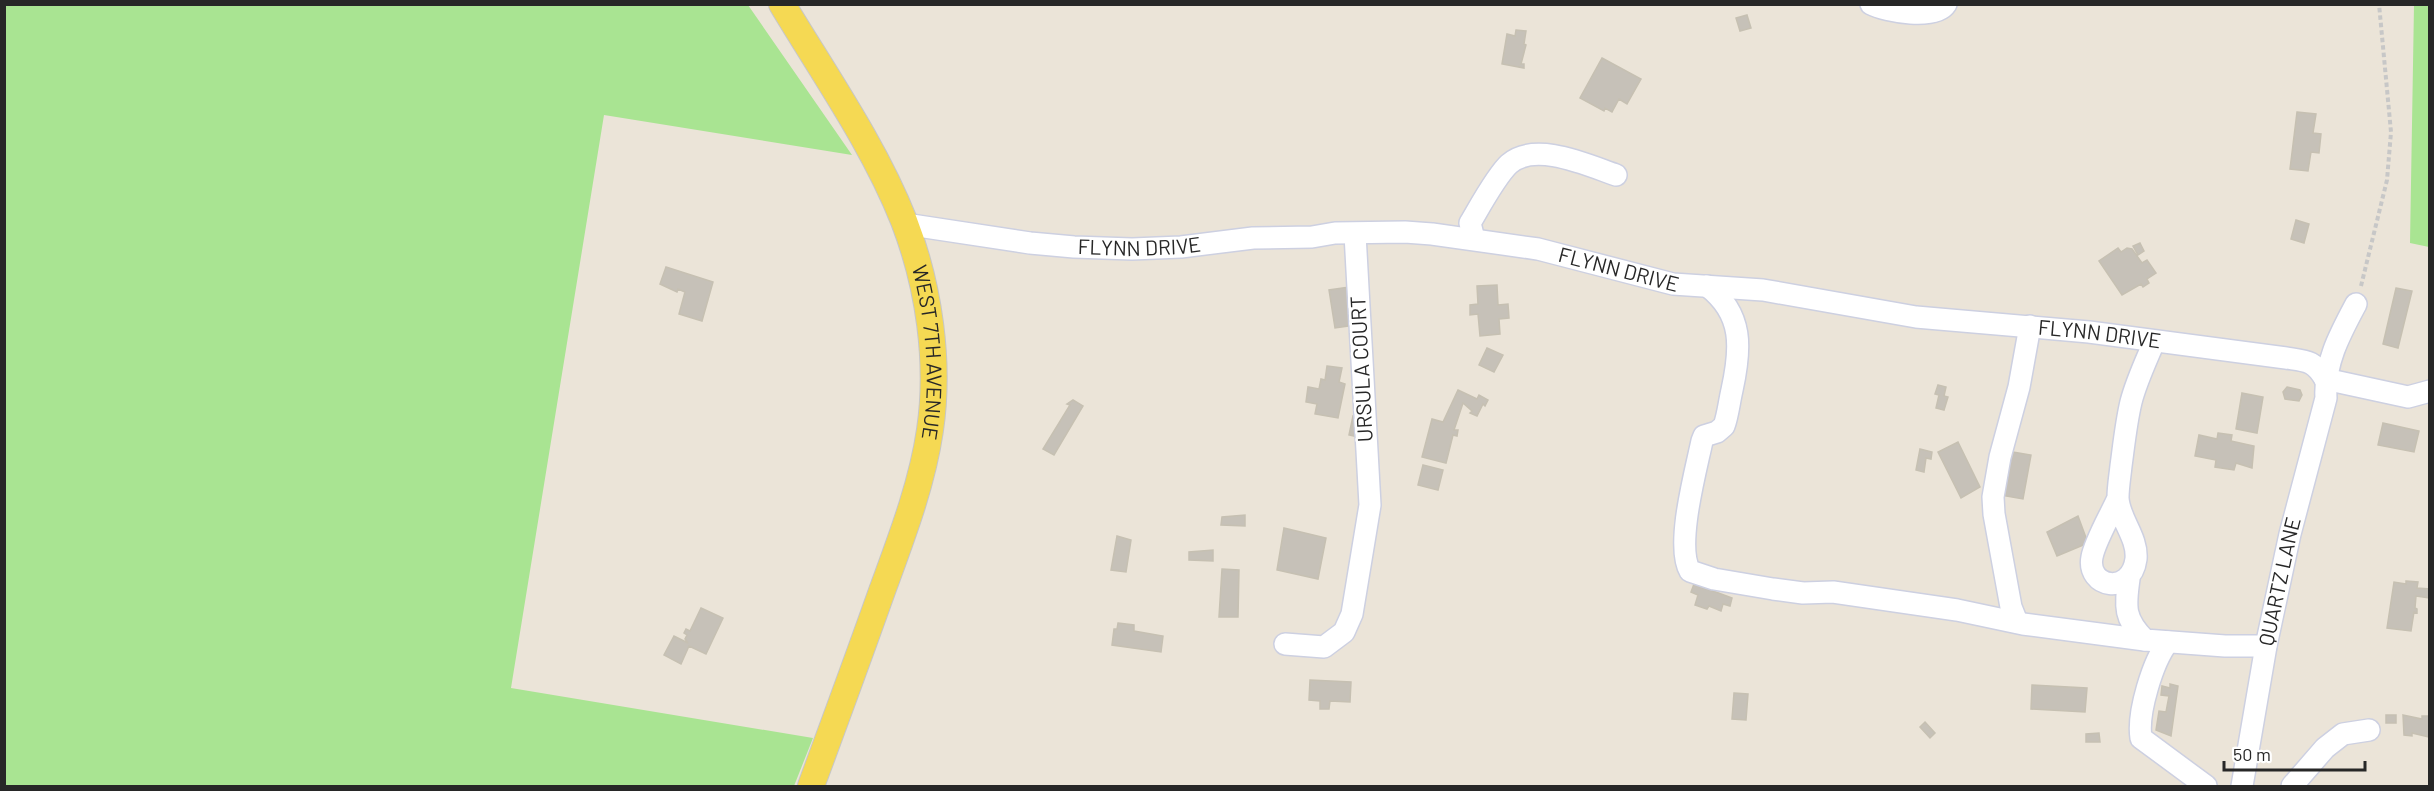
<svg xmlns="http://www.w3.org/2000/svg" width="2434" height="791" font-family="Barlow,sans-serif">
<style>
.green{fill:#a9e492}
.building{fill:#c6c1b8;stroke:#c6c0b2;stroke-width:1.5}
.lines{fill:none;stroke-linecap:round;stroke-linejoin:round}
.minor-casing{stroke:#cdd0e1;stroke-width:24}
.major-casing{stroke:#c7c7c7;stroke-width:28}
.path{stroke:#c7c7c7;stroke-width:4;stroke-dasharray:4.5 3;stroke-linecap:butt}
.minor{stroke:#fff;stroke-width:21}
.major{stroke:#f5d953;stroke-width:26}
.labels{text-anchor:middle;stroke-width:5;stroke-linejoin:round;paint-order:stroke}
.street-label{font-size:21px;fill:#272727;stroke:#fff}
</style>
<rect width="100%" height="100%" fill="#ebe4d8"/>
<!-- green -->
<path class="green" d="M5 4 748 5 852 155 604 115 511 688 813 738 794 786H5Z
M2414 5H2429V247L2410 243Z"/>
<!-- building -->
<path class="building" d="M1747 15 1751 28 1740 31 1736 18Z
M1516 30 1526 31 1524 44 1526 45 1521 64H1524V68L1502 64 1507 34 1515 36Z
M1602 58 1641 79 1627 104 1619 99 1612 112 1605 108 1604 111 1580 98Z
M2297 112 2316 114 2313 133 2321 134 2319 153 2311 152 2308 171 2290 169Z
M2296 220 2309 224 2304 243 2291 239Z
M2140 243 2144 251 2138 255 2133 246Z
M2118 248 2121 252 2127 248 2132 249 2142 263 2147 260 2156 273 2147 279 2149 283 2143 287 2141 284 2122 295 2099 261Z
M666 267 713 282 702 321 679 314 685 292 678 289 677 292 660 284Z
M1497 285 1498 305 1508 304 1509 318 1499 319 1500 334 1480 336 1478 314 1470 315V305L1478 304 1477 286Z
M1349 287 1355 325 1335 328 1329 290Z
M2396 288 2412 291 2398 348 2383 344Z
M1487 348 1503 355 1494 372 1479 365Z
M1327 366 1342 368 1339 382 1345 384 1338 418 1315 414 1317 404 1306 402 1308 387 1319 389 1321 379 1325 380Z
M1938 385 1946 387 1944 396 1948 397 1944 410 1936 408 1939 395 1935 394Z
M2287 387 2300 390 2302 395 2299 401 2285 399 2283 392Z
M1458 390 1477 399 1479 395 1488 400 1485 406 1483 404 1477 416 1470 413 1472 411 1463 403 1454 430H1458L1457 436 1453 435 1446 463 1422 457 1432 419 1443 422Z
M2242 393 2263 397 2257 433 2236 429Z
M1073 400 1083 406 1054 455 1043 449 1070 405 1067 404Z
M1353 416 1368 420 1363 438 1349 435Z
M2383 423 2419 431 2414 452 2378 445Z
M2218 433 2232 435 2231 441 2254 446 2252 468 2236 463 2234 470 2215 467 2216 460 2195 456 2199 435 2217 439Z
M1958 442 1980 487 1961 498 1938 452Z
M1920 449 1932 452 1931 459 1926 458 1924 472 1916 470Z
M2007 451 2031 455 2023 499 2000 495Z
M1423 465 1443 470 1438 490 1418 485Z
M1245 515V526L1221 525 1222 517Z
M2078 516 2088 543 2057 556 2047 532Z
M1284 528 1326 538 1318 579 1277 570Z
M1117 536 1131 540 1126 572 1111 570Z
M1213 550V561L1189 560V552Z
M1222 569 1239 570 1238 617H1219Z
M2406 581 2418 582 2417 588 2430 589 2429 598 2416 596 2415 608 2417 609V613L2414 612 2411 631 2387 628 2394 582 2406 584Z
M1694 584 1732 598 1730 606 1723 604 1721 611 1709 606 1707 609 1695 605 1698 595 1691 592Z
M701 608 723 618 706 654 689 646 681 664 664 655 674 636 688 643 685 639 687 635 684 633 686 629 690 631Z
M1118 623 1134 625V631L1163 636 1161 652 1112 645 1114 629H1117Z
M1310 680 1351 682 1350 702 1330 701 1329 709H1320V701L1309 700Z
M2170 684 2178 686 2171 736 2156 730 2159 711 2166 712 2169 696 2161 695 2162 686 2170 688Z
M2032 685 2087 688 2085 712 2031 709Z
M1734 693 1748 694 1746 720 1732 719Z
M2386 715H2396V723H2386Z
M2403 715 2422 719V716H2430L2429 737 2412 733V736L2404 735Z
M1925 722 1935 733 1930 738 1920 727Z
M2099 733 2100 742H2086V734Z"/>
<g class="lines">
<!-- minor casing -->
<g class="minor-casing">
<g id="minor">
<path d="M1871 4C1886 12 1936 20 1946 4"/>
<path id="s1" d="M905 224 1030 243 1074 247 1132 249 1181 247 1253 238 1312 237 1335 233 1405 232 1432 234 1538 249 1673 284 1763 290 1916 317 2089 332 2286 358C2306 361 2314 360 2325 379"/>
<path d="M1474 239 1470 223C1479 208 1496 176 1509 164 1535 141 1587 165 1616 175"/>
<path d="M1707 286C1744 314 1741 349 1732 390 1729 403 1728 415 1724 426L1717 432 1704 436 1702 441C1696 470 1675 546 1690 571L1714 579 1773 589 1803 593 1833 592 1957 610 2023 624 2145 640"/>
<path d="M2325 379 2408 397 2430 391"/>
<path d="M2118 498C2111 514 2095 541 2092 557 2086 588 2131 596 2136 559 2138 537 2119 519 2118 498 2118 487 2120 476 2121 466 2124 444 2126 423 2131 402 2136 382 2146 361 2154 342"/>
<path d="M2129 579C2125 607 2124 619 2145 640L2225 646H2266"/>
<path d="M2017 622 2011 607 1994 514 1993 497 2000 457 2019 387 2030 326"/>
<path d="M2168 642C2153 661 2137 713 2141 738L2206 786"/>
<path d="M1285 644 1324 647 1344 632 1352 614 1370 505 1355 234"/>
<path id="s2" d="M2242 786 2266 646 2290 534 2326 398C2324 363 2340 334 2356 304"/>
<path d="M2292 786 2325 748 2343 734 2369 730"/>
</g>
</g>
<!-- major casing -->
<g class="major-casing">
<g id="major">
<path id="s3" d="M782 4C824 74 874 145 904 221 929 286 940 362 930 430 922 485 901 539 882 591 859 656 835 721 811 786"/>
</g>
</g>
<!-- path -->
<path class="path" d="M2361 286 2387 180 2391 132 2379 4"/>
<!-- minor -->
<use href="#minor" class="minor"/>
<!-- major -->
<use href="#major" class="major"/>
</g>
<g class="labels">
<!-- street labels -->
<g class="street-label">
<text dy="7" stroke="none"><textPath href="#s1" startOffset="236">FLYNN DRIVE</textPath></text>
<text dy="7" stroke="none"><textPath href="#s1" startOffset="720">FLYNN DRIVE</textPath></text>
<text dy="7" stroke="none"><textPath href="#s1" startOffset="1206">FLYNN DRIVE</textPath></text>
<text dy="7" stroke="none"><textPath href="#s3" startOffset="384">WEST 7TH AVENUE</textPath></text>
<text transform="translate(1362 369) rotate(-93)" y="7">URSULA COURT</text>
<text dy="7" stroke="none"><textPath href="#s2" startOffset="208">QUARTZ LANE</textPath></text>
</g>
</g>
<!-- border -->
<rect width="2434" height="791" fill="none" stroke="#272727" stroke-width="12"/>
<!-- scale -->
<path d="M2224 761v9h141v-9" fill="none" stroke="#272727" stroke-width="3"/>
<text x="2233" y="761" font-size="18" fill="#272727" stroke="#ffffff" stroke-width="4.5" paint-order="stroke">50 m</text>
</svg>
